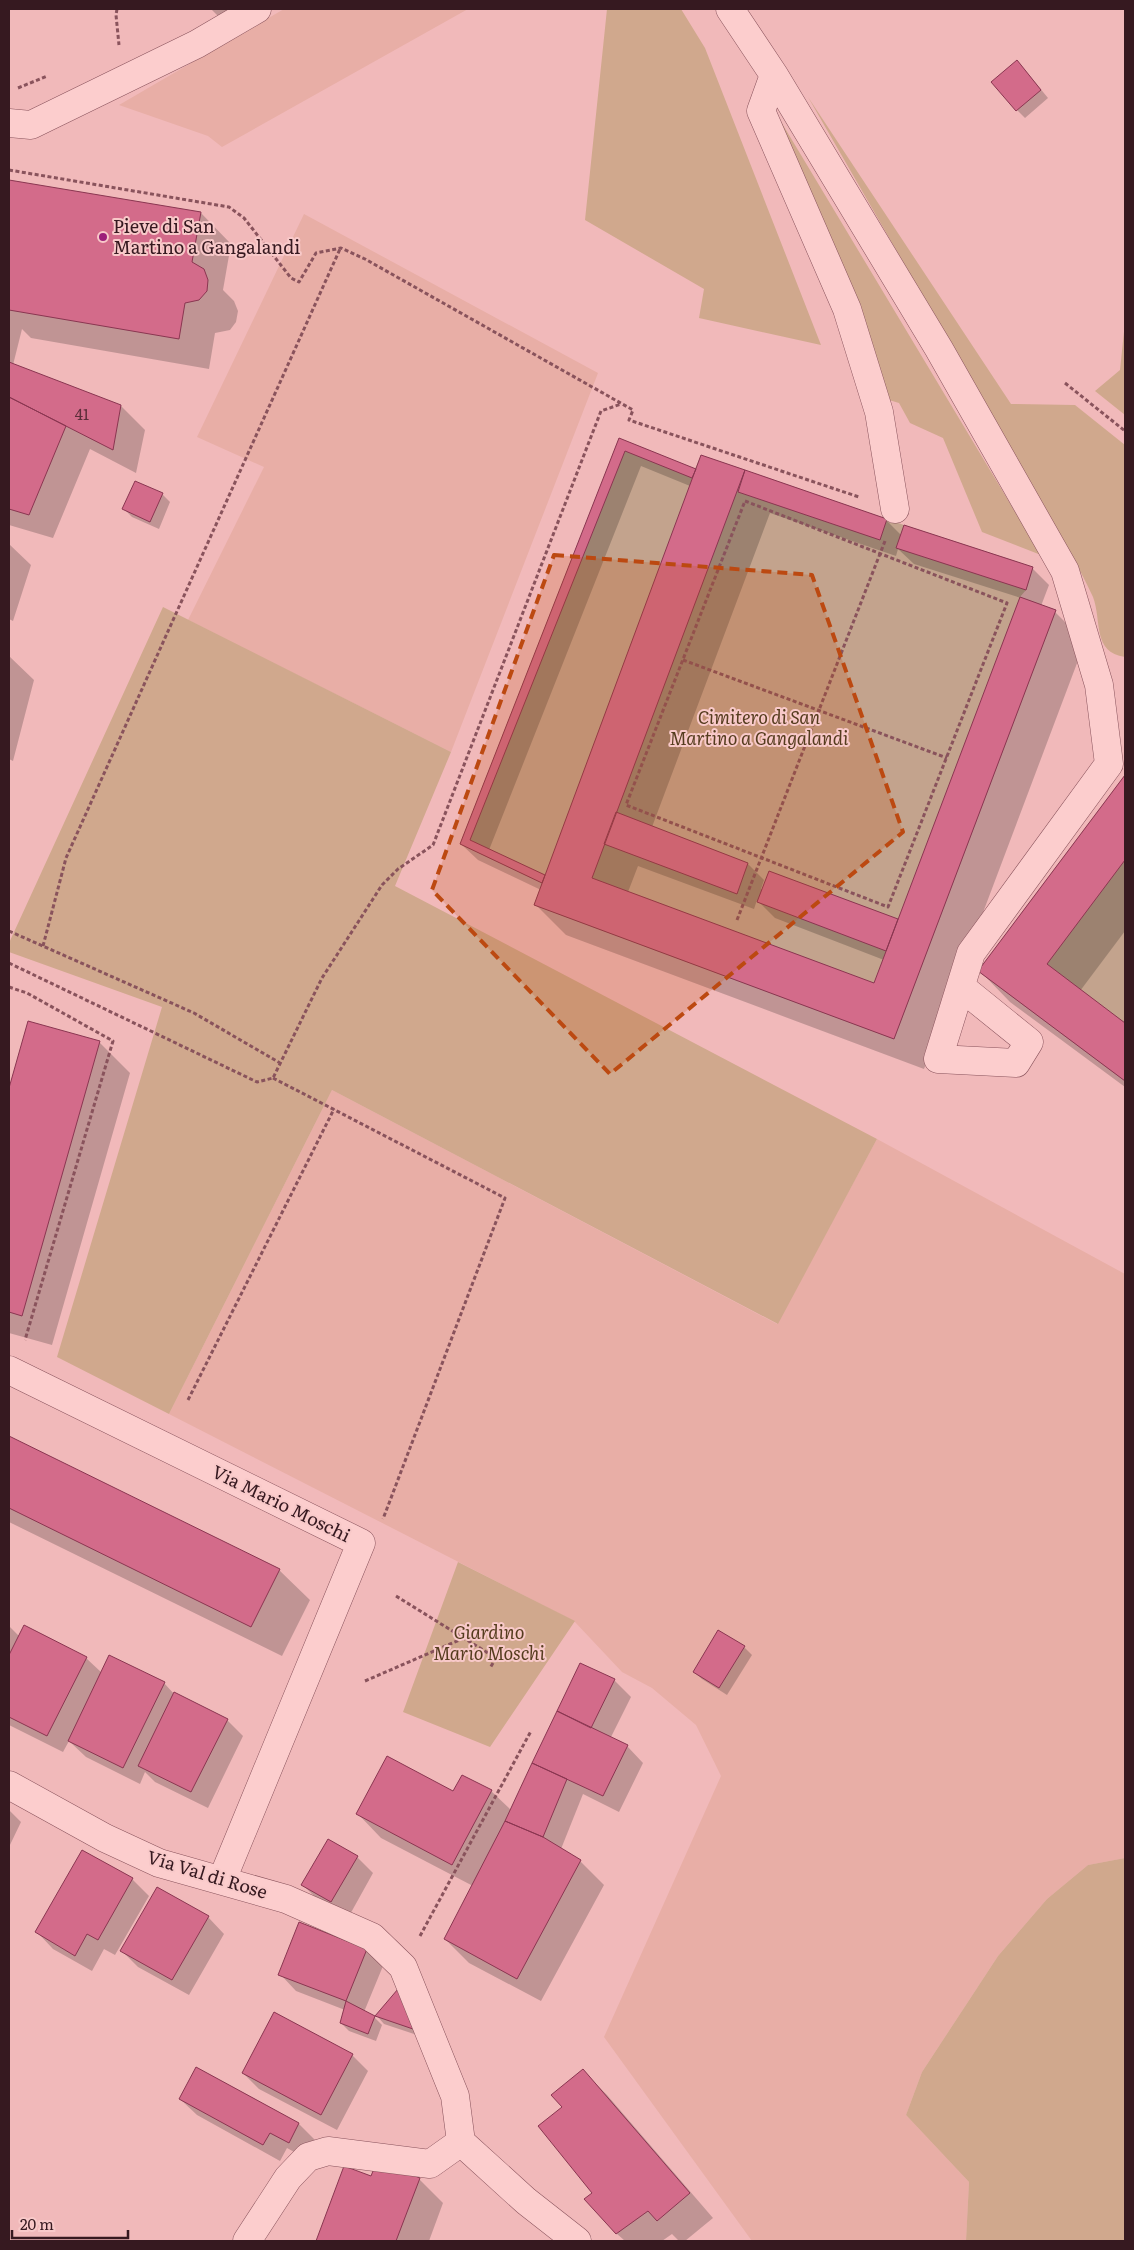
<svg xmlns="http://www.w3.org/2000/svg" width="1134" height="2250" font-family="Literata,serif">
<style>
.farmland{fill:#e8aea6}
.green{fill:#d0a88d}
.cemetery{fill:#c3a38d}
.shadow{fill:#0003;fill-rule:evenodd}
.building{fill:#d36b8a;stroke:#8a3651}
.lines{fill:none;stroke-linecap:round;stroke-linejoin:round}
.minor-casing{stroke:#89535c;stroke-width:29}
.path{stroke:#89535c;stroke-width:3;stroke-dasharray:4 2.5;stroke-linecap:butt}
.minor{stroke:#fccdcd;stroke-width:28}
.marked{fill:#bc4911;fill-opacity:0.2;stroke:#bc4911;stroke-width:4;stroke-dasharray:10 6;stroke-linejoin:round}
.poi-dot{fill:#9d1e79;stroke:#f8c9c9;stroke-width:2}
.labels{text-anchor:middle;stroke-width:4;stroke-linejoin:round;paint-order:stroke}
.number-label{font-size:15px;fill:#5d2e3a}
.poi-label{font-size:18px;fill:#361920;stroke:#f8c9c9;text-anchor:start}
.park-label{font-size:18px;font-style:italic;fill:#553c1e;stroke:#f8c9c9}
.street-label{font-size:18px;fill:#361920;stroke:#f8c9c9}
</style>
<rect width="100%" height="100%" fill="#f1b9ba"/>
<!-- farmland -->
<path class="farmland" d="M284 9H468L222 147 208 136 119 105Z
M304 214 598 373 451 752 188 620 264 467 197 437Z
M332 1090 777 1324 877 1139 1125 1274V1858L1088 1865 1047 1899 998 1956 922 2072 906 2115 969 2182 966 2241H752L604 2037 721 1776 696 1725 652 1688 622 1672 574 1621 169 1414Z"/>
<!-- green -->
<path class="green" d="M607 9H681L705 48 821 345 699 318 704 289 585 220Z
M808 97 1011 404 1075 405 1125 445V657C1092 652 1102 621 1093 597 1086 582 1078 567 1070 552Z
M774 110 1041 555 982 532 943 438 910 423 899 403 889 400Z
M1125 322V415L1095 391 1120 370Z
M163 607 451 752 395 886 877 1139 778 1324 332 1090 169 1414 57 1357 162 1007 9 952V943Z
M458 1562 575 1621 490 1747 403 1712Z
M1125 1858V2241H966L969 2182 906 2115 922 2072 998 1956 1047 1899 1088 1865Z"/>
<!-- cemetery -->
<path class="cemetery" d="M619 438 695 469 701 455 904 525 1033 567 1026 590 1020 597 1056 610 894 1039 534 905 542 883 460 844Z
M1125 775V1081L978 971Z"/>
<!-- shadow -->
<path class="shadow" d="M211 9H258L229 27Z
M1025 70 1048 98 1025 118 1017 110Z
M9 181 201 213 231 244 223 290 234 301 238 311 236 322 230 330 215 333 209 369 31 338 22 329 13 365 121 406 145 430 136 473 90 449 53 538 9 525Z
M620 439 696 471 702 456 886 520 902 536 1032 568 1049 585 1041 606 1055 612 1085 642 924 1069 566 935 536 905 541 890 478 860 461 844ZM641 466 690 486 546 876 489 850ZM770 513 896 556 898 549 914 564 1021 598 899 922 761 889 764 880 748 864 652 827ZM638 866 754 909 757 900 775 918 884 960 875 985 628 892Z
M162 494 170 502 159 529 132 517 124 509Z
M9 544 31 565 13 621 9 619Z
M9 656 34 680 13 761 9 759Z
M1125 778V931L1080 991 1125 1024V1087L1010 1002 980 971Z
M28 1023 99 1042 130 1073 52 1345 9 1333V1092Z
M9 1437 279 1570 310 1600 282 1656 9 1522Z
M9 1626 20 1637 86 1658 102 1673 164 1683 175 1695 227 1720 243 1736 208 1808 155 1782 145 1772 140 1784 86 1757 69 1741 63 1752 9 1725Z
M744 1647 752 1655 727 1695 702 1679 694 1672Z
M581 1664 614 1680 631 1697 610 1739 627 1746 643 1763 619 1812 583 1794 561 1849 580 1861 604 1885 541 2001 469 1963 445 1939 473 1886 381 1838 358 1814 454 1793 491 1791 512 1811Z
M9 1810 21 1822 9 1847Z
M83 1852 132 1879 149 1896 115 1955 104 1949 92 1971 53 1949 37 1932Z
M357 1857 373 1873 348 1918 319 1901 303 1885Z
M208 1917 224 1934 189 1995 138 1967 122 1951Z
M367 1950 383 1966 364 2012 374 2017 382 2025 376 2041 349 2031 341 2023 345 2010 296 1991 280 1974Z
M398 1991 420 2036 384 2024 377 2016Z
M352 2055 368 2071 337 2130 259 2089 243 2073Z
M197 2069 299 2124 315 2140 305 2158 287 2148 280 2161 197 2115 180 2099Z
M583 2071 607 2095 713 2218 685 2241H679L672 2234 662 2241H625L616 2233 564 2108Z
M345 2167 372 2178 419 2179 443 2203 429 2241H317Z"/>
<!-- building -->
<path class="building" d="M1017 60 1041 90 1016 111 991 82Z
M9 180 201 212 192 262 204 269 208 280 207 291 199 300 185 303 179 339 9 310Z
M9 362 121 405 113 450 9 397Z
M9 397 66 426 29 515 9 509Z
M619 438 696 469 692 478 625 451 470 840 545 875 542 883 460 844Z
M701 455 745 470 592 878 874 983 1020 597 1056 610 894 1039 534 905Z
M745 470 887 519 880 540 738 492Z
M135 481 163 493 150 522 122 509Z
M904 525 1033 567 1026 590 896 548Z
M1125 775V860L1047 964 1125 1023V1081L978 971Z
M616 812 748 863 737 894 604 844Z
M769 871 898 919 886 951 757 902Z
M28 1021 100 1041 22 1316 9 1312V1088Z
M9 1436 280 1569 251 1627 9 1508Z
M24 1625 87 1657 47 1736 9 1717V1655Z
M718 1630 745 1646 719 1688 693 1672Z
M109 1655 165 1682 123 1768 68 1741Z
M580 1663 615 1679 591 1728 557 1711Z
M174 1692 228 1719 191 1792 138 1766Z
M557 1711 628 1745 603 1796 532 1763Z
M387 1756 453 1791 462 1775 492 1790 452 1865 356 1814Z
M532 1763 567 1779 543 1837 505 1821Z
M505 1821 543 1837 581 1860 517 1979 444 1939Z
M328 1839 358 1856 331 1902 301 1885Z
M82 1850 133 1878 98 1940 87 1934 75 1956 35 1932Z
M157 1887 209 1916 172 1980 120 1951Z
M299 1922 367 1949 346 2001 278 1975Z
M398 1989 413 2029 375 2016Z
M346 2001 375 2016 368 2034 340 2023Z
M274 2012 353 2054 321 2115 242 2073Z
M196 2067 299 2123 289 2143 270 2133 263 2145 179 2099Z
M583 2069 690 2193 657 2221 648 2211 616 2234 584 2199 592 2193 538 2126 562 2107 551 2095Z
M377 2161 420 2178 396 2241H316L344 2166 371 2176Z"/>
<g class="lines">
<!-- minor casing -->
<g class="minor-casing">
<path id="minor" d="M730 9 774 75 761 111 847 309 879 412 895 509
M774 75 939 349 1065 571 1099 685 1109 764 971 953 938 1059 1016 1063 1029 1042 961 987
M9 123 31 125 197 44 257 9
M9 1370 361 1543 222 1880
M9 1785 105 1838 159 1863 286 1899 372 1937 403 1967 455 2096 461 2142 526 2201 577 2241
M247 2241 288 2178 308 2157 328 2151 430 2164 461 2142"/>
</g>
<!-- path -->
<path class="path" d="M117 9 116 15 119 45
M18 88 47 76
M9 170 229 207 244 218 291 278 299 282 316 253 341 248 365 259 633 410 629 420 859 497
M1065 383 1125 431
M745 501 1007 603 888 907 626 805Z
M683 660 947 758
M737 920 885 541
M9 931 194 1013 280 1063
M43 946 66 858 340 249
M9 963 257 1082 273 1078 322 978 382 885 398 869 433 845 601 411 621 404
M9 987 27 993 113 1041 25 1340
M273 1078 505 1198 383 1519
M188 1400 334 1109
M396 1596 496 1658 490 1668
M365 1681 464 1638
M420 1936 531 1731"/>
<!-- minor -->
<use href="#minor" class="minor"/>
</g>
<!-- marked area -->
<path class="marked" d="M554 555 812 575 903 832 610 1074 432 890Z"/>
<!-- markers -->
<circle class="poi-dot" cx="103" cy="237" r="5"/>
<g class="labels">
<!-- number labels -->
<g class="number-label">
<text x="82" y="420">41</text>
</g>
<!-- poi labels -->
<g class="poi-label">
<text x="113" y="233">Pieve di San<tspan x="113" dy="21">Martino a Gangalandi</tspan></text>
</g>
<!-- park labels -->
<g class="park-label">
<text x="759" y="724">Cimitero di San<tspan x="759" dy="21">Martino a Gangalandi</tspan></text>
<text x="489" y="1639">Giardino<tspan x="489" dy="21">Mario Moschi</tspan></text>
</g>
<!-- street labels -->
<g class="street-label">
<text transform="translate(281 1504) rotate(26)" y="6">Via Mario Moschi</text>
<text transform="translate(207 1875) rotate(17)" y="6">Via Val di Rose</text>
</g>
</g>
<!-- border -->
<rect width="1134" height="2250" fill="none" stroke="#361920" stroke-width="20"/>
<!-- scale -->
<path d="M12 2230v8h116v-8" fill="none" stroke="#361920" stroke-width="2.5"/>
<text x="20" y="2230" font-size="15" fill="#361920" stroke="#f8c9c9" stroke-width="4" paint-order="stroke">20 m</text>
</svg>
